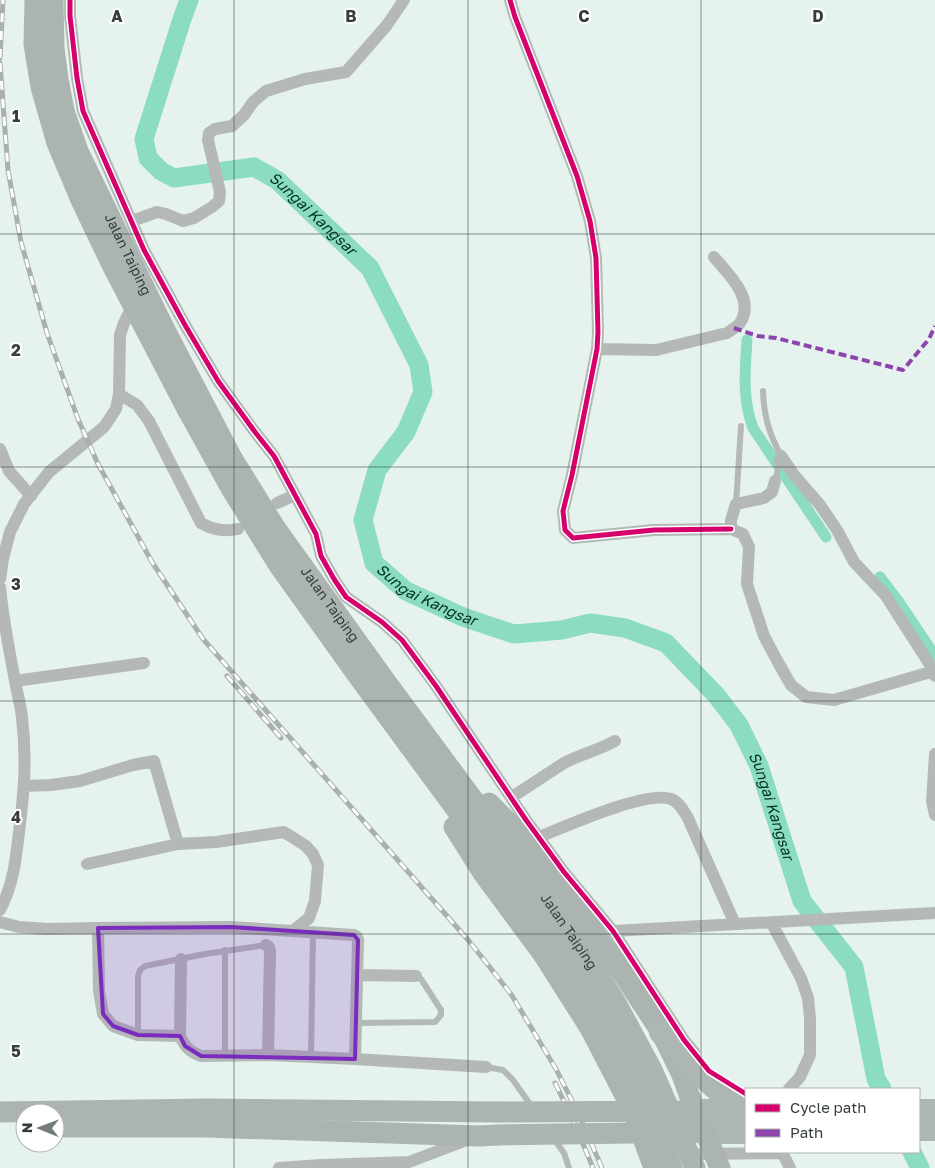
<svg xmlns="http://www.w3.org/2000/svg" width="935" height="1168" font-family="'Golos Text',sans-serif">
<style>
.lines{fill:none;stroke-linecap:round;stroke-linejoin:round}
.canal{stroke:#8cdcc2;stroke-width:11}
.river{stroke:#8cdcc2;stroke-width:19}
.service{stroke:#b4b9b7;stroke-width:6}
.minor{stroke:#b4b9b7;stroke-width:12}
.trunk{stroke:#acb4b1;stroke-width:21}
.motorway{stroke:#aeb6b3;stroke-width:24}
.rail-casing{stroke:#aab0ad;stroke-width:5}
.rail{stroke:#fff;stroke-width:3;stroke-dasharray:9;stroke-linecap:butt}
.trunk-bridge{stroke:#acb4b1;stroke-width:21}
.quiet{stroke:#8e44ad;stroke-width:4;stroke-dasharray:8 4;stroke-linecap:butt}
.cycleway-casing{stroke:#fff;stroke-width:8}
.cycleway{stroke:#d6006c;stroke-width:5}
.marked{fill:#7b2cbf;fill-opacity:0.2;stroke:#7b2cbf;stroke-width:4;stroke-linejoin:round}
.grid{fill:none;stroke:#353e3a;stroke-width:1;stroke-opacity:0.55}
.labels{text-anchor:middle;stroke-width:4;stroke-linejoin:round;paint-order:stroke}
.street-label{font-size:14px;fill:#353e3a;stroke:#fff}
.water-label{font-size:15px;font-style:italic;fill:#003325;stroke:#fff}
.grid-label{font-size:16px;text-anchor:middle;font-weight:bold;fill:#353e3a;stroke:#fff;stroke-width:4;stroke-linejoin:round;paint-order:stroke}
</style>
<rect width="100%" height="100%" fill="#e5f2ed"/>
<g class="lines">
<!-- canal -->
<path class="canal" d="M747 340C745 371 742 398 753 428L826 537
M880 577 899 602 935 656"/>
<!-- river -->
<g class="river">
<path id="s1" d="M189 0 182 19 144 139 148 158 161 171 174 178 254 167 277 180 370 268 419 365 423 392 406 432 377 470 363 520 374 563 406 591 463 617 514 634 562 630 590 623 625 628 666 643 716 695 739 725 759 766 802 901 854 967 876 1079 882 1089"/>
<path d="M912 1152 920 1168"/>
</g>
<!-- service -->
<path class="service" d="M763 391C764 417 769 433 781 456
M775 481 780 461
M736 504 741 426
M225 950V1056
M356 1023 435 1022 441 1015V1010L421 979 416 976
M138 1035V976L140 970 145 966 205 954 266 945
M311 1058 313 932
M486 1067 503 1070 513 1080 532 1107
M553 1138 564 1153 569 1168"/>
<!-- minor -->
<path class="minor" d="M70 0V16L77 78 83 111 144 250 185 325 218 381 255 432 274 456 316 534 321 556 334 579 346 597 382 622 402 640 436 686 526 820 564 872 613 931 684 1040 694 1052
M510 0 515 17 577 176 590 221 596 258 598 332 597 349 572 475 563 511 565 530 573 538 654 530 731 529
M132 221 157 212 166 214 183 221 194 218 212 207 219 201 220 192 208 140 209 133 215 129 232 126 244 115 253 102 266 91 305 79 346 72 387 25 404 0
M597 349 656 350 727 333C731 330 737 327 740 323 756 299 728 274 714 257
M119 394 137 405 149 421 201 523C213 530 224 532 238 529
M0 449 9 471 31 496
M780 461 781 456 794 475 820 505 837 530 854 562 886 596 934 671 935 676
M775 481 772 492 764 498 736 504 731 520V529L743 534 749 547 747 584 764 636 779 664 791 685 806 697 834 700 934 671
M277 503 295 495
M0 579 3 559 10 532 24 504 49 472 104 427 116 409 119 394 120 335 124 323 133 305
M0 587C3 619 9 650 15 681 17 693 21 706 22 718 27 758 24 793 19 832 16 859 13 886 0 910
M15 681 144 663
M935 754 932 801 935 815
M24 786 51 785 80 781 133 765 154 761 178 844 216 842 284 832 306 846 313 854 318 865 315 901 309 918 293 931
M512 797 564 763C581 754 599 750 615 741
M539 837C564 827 646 790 671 799 679 802 682 809 687 816L735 924
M87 864 178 844
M0 922 19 927 47 929 98 928 99 991 103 1014 113 1026 138 1035 180 1036
M771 922 801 978 808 998 810 1018V1055L800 1077 789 1089
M98 928 231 927 354 935 357 937 358 940 355 1059
M613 931 935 913
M266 945 269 947 270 951 268 1055
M181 959 180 1036C185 1047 190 1052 201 1056L268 1055 355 1059 486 1067
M358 975 416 976
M782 1152 790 1168
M689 1154 783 1153
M279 1168 321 1165 409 1162 467 1140"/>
<!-- trunk -->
<g class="trunk">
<path d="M35 0 34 44 41 87 57 143 81 200 112 265 187 409 232 490 280 567 358 676 578 975 622 1048 672 1168"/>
<path id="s2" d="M53 0 54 48 58 79 64 111 78 151 164 328 232 458 276 529 386 682 549 902 583 951 616 1003 652 1070 695 1168"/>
<path d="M489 803 511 825 590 927 627 980 661 1032 682 1075 695 1111 702 1126"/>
<path d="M454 827 483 873 543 954 590 1028 633 1111 654 1168"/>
<path d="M0 1112 206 1109 499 1112"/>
<path d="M55 1127H207L479 1136 497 1135"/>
</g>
<!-- motorway -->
<path class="motorway" d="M661 1032 697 1071 718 1090 746 1107
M695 1111H746
M919 1111H935
M919 1129H935
M705 1132H746"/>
<!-- rail casing -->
<g class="rail-casing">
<path id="rail" d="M0 58 3 0
M0 63 8 170 21 242 47 333 78 419 98 464 152 562 203 639 469 941 511 994 556 1069 579 1115 602 1168
M227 676 281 738
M555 1083 573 1120 593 1168"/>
</g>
<!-- rail -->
<use href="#rail" class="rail"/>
<!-- trunk-bridge -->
<path class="trunk-bridge" d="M499 1112 695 1111
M497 1135 705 1132 720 1168"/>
<!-- quiet -->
<path class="quiet" d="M734 328 758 336 776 338 903 370 929 339 935 326"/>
<!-- cycleway casing -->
<g class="cycleway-casing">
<path id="cycleway" d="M70 0V16L77 78 83 111 144 250 185 325 218 381 255 432 274 456 316 534 321 556 334 579 346 597 382 622 402 640 436 686 526 820 564 872 613 931 684 1040 709 1071 746 1094
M510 0 515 17 577 176 590 221 596 258 598 332 597 349 572 475 563 511 565 530 573 538 654 530 731 529"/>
</g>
<!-- cycleway -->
<use href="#cycleway" class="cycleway"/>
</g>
<!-- marked area -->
<path class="marked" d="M231 927 354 935 358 940 355 1059 201 1056 185 1046 180 1036 138 1035 113 1026 103 1014 98 928Z"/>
<!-- grid -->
<path class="grid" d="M234 0V1168M468 0V1168M701 0V1168M0 234H935M0 467H935M0 701H935M0 934H935"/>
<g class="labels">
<!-- street labels -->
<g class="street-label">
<text dy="5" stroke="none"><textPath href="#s2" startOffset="269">Jalan Taiping</textPath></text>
<text dy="5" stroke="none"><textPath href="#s2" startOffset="674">Jalan Taiping</textPath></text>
<text dy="5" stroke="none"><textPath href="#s2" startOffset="1079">Jalan Taiping</textPath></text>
</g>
<!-- water labels -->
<g class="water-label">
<text dy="5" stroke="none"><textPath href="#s1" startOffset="355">Sungai Kangsar</textPath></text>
<text dy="5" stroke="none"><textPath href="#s1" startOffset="820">Sungai Kangsar</textPath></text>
<text dy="5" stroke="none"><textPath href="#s1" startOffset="1270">Sungai Kangsar</textPath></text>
</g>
</g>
<g class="grid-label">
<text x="117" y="22">A</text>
<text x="351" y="22">B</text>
<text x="584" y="22">C</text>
<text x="818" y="22">D</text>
<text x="16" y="122">1</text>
<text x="16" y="356">2</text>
<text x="16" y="590">3</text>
<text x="16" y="823">4</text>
<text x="16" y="1057">5</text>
</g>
<!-- legend -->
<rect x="745" y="1088" width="175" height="65" fill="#ffffff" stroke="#aeb2b0"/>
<rect x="755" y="1104" width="25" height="8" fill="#d6006c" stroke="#aeb2b0"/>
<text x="790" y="1113" font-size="15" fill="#353e3a">Cycle path</text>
<rect x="755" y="1129" width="25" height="8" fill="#8e44ad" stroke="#aeb2b0"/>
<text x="790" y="1138" font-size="15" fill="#353e3a">Path</text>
<!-- north arrow -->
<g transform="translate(40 1128) rotate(271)"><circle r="24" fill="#ffffff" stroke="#aeb2b0"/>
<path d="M0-4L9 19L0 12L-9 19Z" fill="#737d79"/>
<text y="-8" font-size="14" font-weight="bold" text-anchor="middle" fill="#353e3a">N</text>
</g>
</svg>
